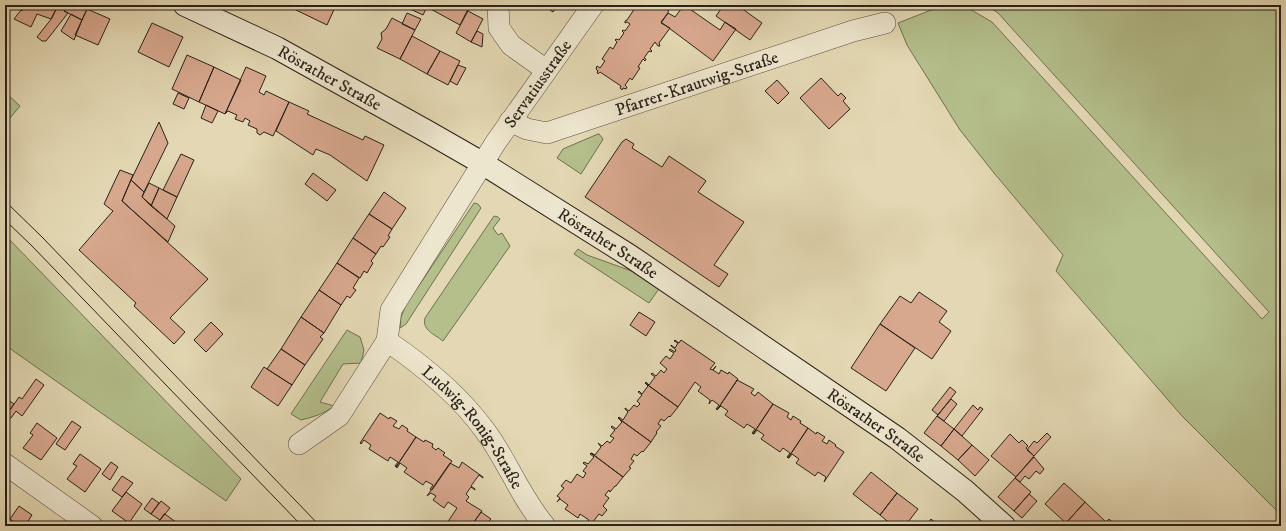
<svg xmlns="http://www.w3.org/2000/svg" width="1286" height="531" font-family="'IM FELL DW Pica',serif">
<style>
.green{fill:#b4bf8c;stroke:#6f7052}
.building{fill:#d8a88e;stroke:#2a2119}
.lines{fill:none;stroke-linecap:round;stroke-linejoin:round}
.minor-casing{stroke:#584f40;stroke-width:22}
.secondary-casing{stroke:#2a2119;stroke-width:24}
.minor{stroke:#ede6ce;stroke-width:21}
.secondary{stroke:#ede6ce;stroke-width:22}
.tram{stroke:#2a2119;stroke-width:1}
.labels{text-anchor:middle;stroke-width:3;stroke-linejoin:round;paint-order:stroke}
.street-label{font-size:17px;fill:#2a2119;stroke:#ede6ce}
</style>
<rect width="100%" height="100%" fill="#e3d8b3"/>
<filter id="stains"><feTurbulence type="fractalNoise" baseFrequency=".005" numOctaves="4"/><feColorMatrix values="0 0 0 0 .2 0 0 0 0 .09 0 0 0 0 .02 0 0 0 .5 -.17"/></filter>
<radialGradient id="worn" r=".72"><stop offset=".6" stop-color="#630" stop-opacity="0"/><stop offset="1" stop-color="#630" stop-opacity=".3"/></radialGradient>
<!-- green -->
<path class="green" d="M944 5H963L992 22 1262 319 1269 312 998 13 986 5H1281V515L1182 416 1056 271 1063 255 994 173 960 130 907 45 898 23Z
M5 92 20 106 5 124Z
M598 134H599L603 139 602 141 581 174 557 158 563 149Z
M474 203 478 204 481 208 406 324 400 328 401 317 406 305Z
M494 216 498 217 500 219 493 228 498 235 502 233 510 246 443 341C434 334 422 330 425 318Z
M5 235 241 479 226 501 5 345Z
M578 249 587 255 640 274 661 286 649 303 574 254Z
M347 330 360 337 364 350 361 363 343 364 320 402 334 406C324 414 313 417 301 420L291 414Z"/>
<!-- building -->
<path class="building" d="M25 5H58L51 19 37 14 31 27 14 19 21 10 22 11Z
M58 5H67L64 11 68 13 46 41H42L37 37 52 18Z
M67 5H89L82 20 64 11Z
M285 5H298L296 10Z
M298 5H336L327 25 296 10Z
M412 5H428L423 15 410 9Z
M428 5H470L460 25 427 7Z
M543 5H558L553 12Z
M637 5H639L646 10 650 5H669L668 13 661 23 670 28 659 43 660 46H658L655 42 650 49 652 51 651 52 649 51 644 58 646 59 645 61 643 59 638 67 640 68 632 80 630 78 625 85 627 87 626 89 623 88 622 90 620 88 621 86 600 72 598 74 597 72 598 71 596 69 597 66 600 68 605 61 602 59 610 47 613 49 617 42 615 40 616 39 619 40 624 33 622 31 623 30 625 31 630 24 627 22 625 23V21L627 20Z
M684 5 720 30 725 22 736 29 713 61 661 22 668 13 675 17Z
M724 5H737L762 23 750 40 716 16Z
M87 9 110 19 98 45 75 35Z
M468 11 483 19 471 42 456 33Z
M407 13 421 19 415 30 402 24Z
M71 14 82 20 74 40 61 31Z
M392 18 415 30 400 59 377 48 382 39 381 33 386 29Z
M152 23 183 37 169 67 138 52Z
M477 31 483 34 482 47 471 42Z
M412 36 440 51 427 74 400 59Z
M440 51 460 61 448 85 427 74Z
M187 55 214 67 199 102 172 89Z
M458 65 466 68 457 85 450 81Z
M214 67 241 80 225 114 199 102Z
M246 67 266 76 259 92 264 95 266 91 289 102 273 136 264 132 260 135 257 133V129L248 125 250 121 245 118 243 122 235 119 237 115 228 111 225 114Z
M821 78 838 96 841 93 846 98 843 101 850 109 829 129 800 98Z
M777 80 789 93 778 104 765 91Z
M178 93 189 98 184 109 173 104Z
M289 102 309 111 307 114 363 140 365 136 384 145 367 181 330 155 316 149 313 155 276 131Z
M206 105 218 111 212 123 201 118Z
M159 122 168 143 144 192 131 180Z
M626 139 634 144 632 148 662 167 669 156 705 180 706 181 698 192 744 222 714 265 728 274 719 287 626 224 585 197 622 142Z
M181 154 194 160 177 197 163 190Z
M120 170 133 175 122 201 208 279 170 318 185 332 174 344 134 306 136 303 79 250 113 211 104 204Z
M313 173 336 190 327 201 305 184Z
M131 180 144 192 142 197 175 226 168 242 122 201Z
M149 183 159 188 151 206 142 197Z
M159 188 177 197 167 219 151 206Z
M384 192 406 208 392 229 369 214Z
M369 214 392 229 388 236 390 237 383 247 381 246 376 254 353 238Z
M353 238 376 254 371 261 373 263 367 273 364 271 360 278 337 263Z
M337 263 359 278 353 288 356 290 350 298 347 296 341 305 319 290Z
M319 290 341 305 324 333 301 317Z
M919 292 947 311 939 322 951 331 932 359 880 324 900 296 911 303Z
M639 312 655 322 646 336 630 325Z
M301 317 324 333 320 337 323 339 305 365 281 349Z
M211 322 223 334 206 352 194 340Z
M880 324 915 348 886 391 851 368Z
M675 340 679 343 681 340 715 363 710 369 713 370 716 366 713 370 719 374 721 370 728 374 729 372 738 379 717 410 716 409 719 405 712 400 709 404 710 400 698 391 701 387 695 382 678 407 645 383 646 382 649 385 655 377 651 374 652 373 656 376 661 370 664 373 667 369 660 363 666 356 670 359 674 353 669 350 670 349 675 352 676 350 671 346V345L675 348 678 343 674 341Z
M281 349 305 365 292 385 267 369Z
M264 367 292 385 278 406 251 387Z
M36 379 44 385 22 416 16 411 11 418H6L5 417 19 397 22 399Z
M737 380 754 389 751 393 755 396 758 392 773 404 753 434 752 433 755 429 747 424 744 428 725 415 728 411 721 406 717 410Z
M645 383 678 407 670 417 669 416 664 421 661 419 658 424 661 426 656 432 657 433 651 442 618 418 619 417 623 420 628 412 625 409V408L629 411 634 405 637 407 640 404 637 401 642 395 638 392 639 391 642 394 648 386Z
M950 387 956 392 938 415 932 410Z
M5 398 14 404 5 417Z
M951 399 957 404 944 421 937 416Z
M773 404 789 413 787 417 791 420 793 416 801 421 800 423 808 428 788 458 787 457 790 453 783 448 780 452 761 439 764 435 757 430 754 434H753Z
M973 405 978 410 980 407 983 409 962 436 954 429Z
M380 413 389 419 390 417 397 421 393 426 399 429 402 425 408 429 407 431 416 437 396 467 395 466 398 462 390 457 388 461 369 449 371 445 364 440 361 444 360 443Z
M937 416 954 429 941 446 924 433Z
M618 418 651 442 643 452 642 451 637 456 634 454 631 459 634 461 629 467 631 468 623 477 591 453 595 455 601 447 598 443 602 446 607 441 610 443 614 438 610 436 615 430 611 427 612 426 616 429 622 422Z
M72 421 81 427 65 450 56 444Z
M37 423 57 438 41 460 23 448 33 435 30 433Z
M808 428 816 434 817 432 825 437 822 441 827 444 829 440 836 445 835 446 844 452 824 482 826 477 818 472 815 476 796 463 799 459 792 454 789 458H788Z
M954 429 972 445 958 460 941 446Z
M1047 433 1051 437 1034 456 1027 450 1034 441 1037 443Z
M1010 434 1019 443 1022 440 1028 446 1026 448 1034 456 1016 477 991 456Z
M416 437 424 442 425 440 433 444 432 447 436 450 438 448 445 453 443 455 452 461 432 490 430 489 433 485 426 481 423 485 404 472 407 468 400 463 397 468 396 467Z
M972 445 989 460 975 476 958 460Z
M591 453 623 477 616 486H615L610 492 609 490 605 495 609 498 603 506 607 510 602 516 599 514 592 523 590 521 587 525 586 524 589 520 580 514 578 518 565 509 568 505 560 499 557 502 560 498 557 496 564 488 561 486 566 480 571 483 577 474 583 478 586 473 583 471 587 466 583 463 584 462 588 464 594 457 590 454Z
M80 454 101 469 85 492 67 479 77 466 73 464Z
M1034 457 1044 469 1040 474 1036 471 1029 479 1025 476 1020 482 1015 478Z
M111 462 118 467 110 480 102 474Z
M462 462 483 477V478L479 475 471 486 475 489V490L471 487 466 494 469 497 466 501 482 511 471 526H445L457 508 448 502 444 508 433 500 436 496 431 493 427 496 450 463 459 468Z
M871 472 897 493 880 515 853 494Z
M122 476 133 483 122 497 112 490Z
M1015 478 1031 492 1014 511 998 497Z
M1064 483 1085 502 1066 523 1045 504Z
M126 492 142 504 129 523 112 511Z
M897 493 918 509 905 526H893L880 515Z
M1029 494 1037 501 1022 518 1014 511Z
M152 498 159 503 151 514 144 509Z
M161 501 170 508 160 520 151 514Z
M1085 502 1106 522 1102 526H1070L1066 523Z
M19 506 32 515 25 526H20L10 519Z
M481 512 491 519 489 521 497 526H471Z
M164 514H165L181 526H156Z
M931 519 939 526H925Z
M1109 519 1117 526H1102Z"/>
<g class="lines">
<!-- minor casing -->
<g class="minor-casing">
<g id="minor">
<path d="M498 5 499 28 511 45 546 70"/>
<path id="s1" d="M510 121 527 129 547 133 853 31 885 23"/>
<path id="s2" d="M387 341C424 366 460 396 486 432 508 462 521 498 545 526"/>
<path id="s3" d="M299 444 339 416 387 341 391 310 496 142 593 5"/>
<path d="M5 464 92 526"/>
</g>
</g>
<!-- secondary casing -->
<g class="secondary-casing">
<g id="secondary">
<path id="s4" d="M185 5 277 48 428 132 482 163 630 256 897 438 965 491 1004 526"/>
</g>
</g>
<!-- minor -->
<use href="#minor" class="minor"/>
<!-- secondary -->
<use href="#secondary" class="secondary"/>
<!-- tram -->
<path class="tram" d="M5 201 42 237 320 526
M5 220 32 246 302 526"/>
</g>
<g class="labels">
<!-- street labels -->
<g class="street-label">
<text dy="6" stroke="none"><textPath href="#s4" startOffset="162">Rösrather Straße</textPath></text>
<text dy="6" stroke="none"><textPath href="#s3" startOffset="439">Servatiusstraße</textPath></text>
<text dy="6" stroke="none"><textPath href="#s1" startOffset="197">Pfarrer-Krautwig-Straße</textPath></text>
<text dy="6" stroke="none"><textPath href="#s4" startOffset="486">Rösrather Straße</textPath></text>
<text dy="6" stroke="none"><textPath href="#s4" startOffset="810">Rösrather Straße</textPath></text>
<text dy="6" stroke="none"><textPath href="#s2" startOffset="123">Ludwig-Ronig-Straße</textPath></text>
</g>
</g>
<!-- margin -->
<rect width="1286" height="531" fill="none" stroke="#e3d8b3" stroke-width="20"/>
<rect x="6" y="6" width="1274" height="519" fill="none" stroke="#2a2119" stroke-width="2"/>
<rect x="10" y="10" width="1266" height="511" fill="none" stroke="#2a2119"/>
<rect width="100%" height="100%" filter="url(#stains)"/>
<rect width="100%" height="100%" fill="url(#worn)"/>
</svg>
